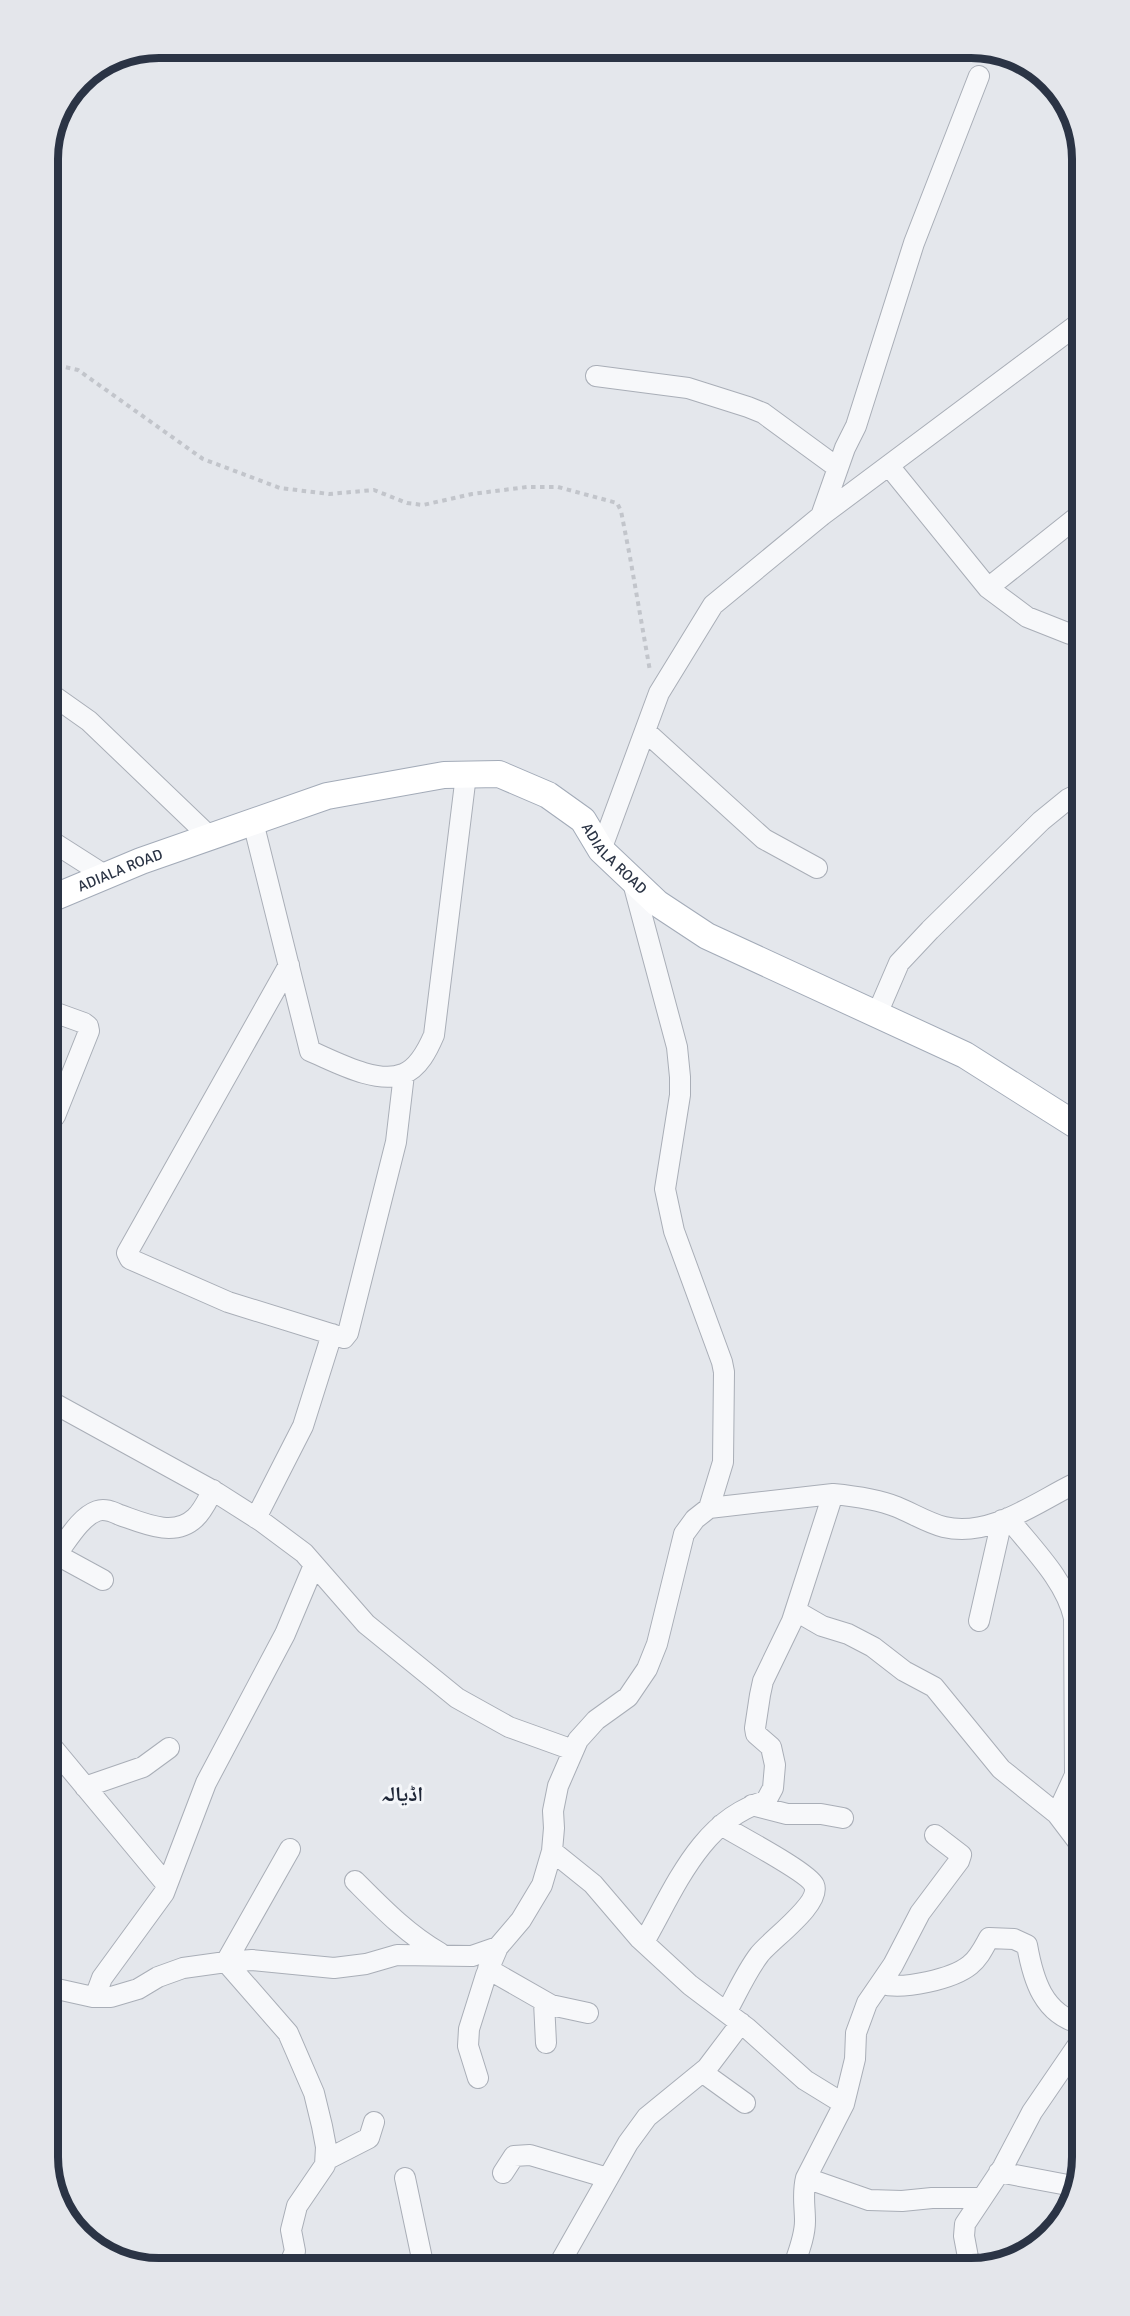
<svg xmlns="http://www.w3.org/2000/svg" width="1130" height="2316" font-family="Signika,'Noto Naskh Arabic',sans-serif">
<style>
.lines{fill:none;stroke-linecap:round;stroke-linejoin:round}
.minor-casing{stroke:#a9aeb7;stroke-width:22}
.major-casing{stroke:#a3abb8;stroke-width:28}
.path{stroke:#c2c5cb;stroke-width:4;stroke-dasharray:4.5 4.5;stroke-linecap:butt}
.minor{stroke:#f7f8fa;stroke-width:20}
.major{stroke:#fff;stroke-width:26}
.labels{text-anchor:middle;stroke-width:6;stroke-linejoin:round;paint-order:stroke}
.street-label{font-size:15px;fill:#2b3445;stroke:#f4f6f9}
.district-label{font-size:21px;font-weight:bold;fill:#1d2536;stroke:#f4f6f9}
.rim{fill:none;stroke:#2b3445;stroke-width:8}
</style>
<rect width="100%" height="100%" fill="#e4e7ec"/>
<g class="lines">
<!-- minor casing -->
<g class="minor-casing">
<path id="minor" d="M596 376 688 388 748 407 763 413 838 468
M889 466 988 588 1027 617 1070 634 1082 636
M821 516 845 448 856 426 914 243 979 76
M988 588 1082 513
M48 692 89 721 210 837
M645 731 764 839 817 868
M253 822 310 1051C334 1061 377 1085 403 1074 419 1068 428 1049 434 1035L466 775
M48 839 106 876
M601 850 659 693 713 605 821 516 1082 321
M632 879 677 1047 680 1077V1095L665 1189 674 1231 722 1362 724 1372 723 1462 709 1508
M289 965 127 1253 130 1259 228 1302 344 1338 348 1333 396 1142 404 1074
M48 1010 84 1023 88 1026 89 1031 55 1116
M877 1014 899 963 930 930 1041 821 1068 799 1082 792
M48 1400 217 1493 261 1521 304 1553 366 1624 457 1698 509 1727 573 1750
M256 1518 303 1426 332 1334
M1008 1518C1032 1548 1066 1581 1074 1618L1075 1775 1057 1814
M48 1550 103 1580
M56 1555C67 1541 80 1517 97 1511 105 1508 113 1512 120 1515 143 1523 174 1538 195 1518 203 1511 208 1499 213 1490
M796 1611 822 1626 848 1634 873 1647 904 1671 934 1687 1001 1769 1057 1814 1082 1847
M979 1621 1002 1520
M48 1742 167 1885
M85 1787 143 1767 169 1748
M752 1805 787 1814H821L843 1818
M721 1825C737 1835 808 1872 814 1885 822 1904 769 1941 759 1955 746 1972 737 1993 727 2011
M552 1851 593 1884 640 1939 690 1985 747 2028 805 2080 844 2104
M355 1881C382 1908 407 1934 440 1953
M644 1942C675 1888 701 1819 766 1801L773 1788 775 1765 771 1747 756 1734 755 1728 760 1695 763 1681 792 1621 833 1494
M488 1969 551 2005 588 2013
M882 1984C903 1990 953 1979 970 1965 979 1958 984 1947 989 1938L1014 1939 1027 1945C1033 1979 1043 2015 1082 2024
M48 1987 93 1997H111L138 1989 158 1977 183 1968 226 1962 252 1960 334 1968 366 1964 397 1955 472 1956 498 1947
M95 1997 102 1978 164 1893 206 1783 285 1634 314 1565
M544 2002 546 2043
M702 2072 745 2103
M478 2078 468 2046 469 2029 486 1975 498 1947 521 1920 542 1885 552 1851 554 1828 553 1811 558 1786 578 1740 596 1720 628 1697 647 1669 657 1644 684 1534 695 1519 709 1508 833 1494C854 1496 877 1499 897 1507 912 1513 928 1523 944 1527 990 1538 1035 1503 1074 1484H1082
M326 2160 369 2138 374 2122
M999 2172 1073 2186
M503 2173 514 2156 530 2155 608 2178
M405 2178 424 2268
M806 2178 869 2200 902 2201 932 2198H981
M288 2268 295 2251 291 2230 297 2206 325 2165 326 2147 322 2126 314 2093 288 2033 226 1962 290 1849
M557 2268 628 2143 647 2117 707 2068 741 2023
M793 2268C798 2253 805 2237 805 2221 805 2206 802 2194 806 2178L844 2104 855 2059 856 2033 867 2003 893 1965 920 1913 959 1861 961 1855 935 1835
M970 2268 964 2236 965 2224 1003 2167 1032 2112 1082 2039"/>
</g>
<!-- major casing -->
<g class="major-casing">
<g id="major">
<path id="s1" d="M48 900 141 861 327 796 444 775 499 774 548 795 583 820 601 850 657 903 707 936 965 1055 1082 1129"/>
</g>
</g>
<!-- path -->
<path class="path" d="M48 366H60L78 370 203 459 280 488 329 494 374 490 407 503 423 505 472 494 527 487H558L617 503 621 511 630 557 650 671"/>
<!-- minor -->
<use href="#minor" class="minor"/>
<!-- major -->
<use href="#major" class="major"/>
</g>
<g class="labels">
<!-- street labels -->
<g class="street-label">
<text dy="5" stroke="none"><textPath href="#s1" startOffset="618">ADIALA ROAD</textPath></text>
<text dy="5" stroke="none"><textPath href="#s1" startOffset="78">ADIALA ROAD</textPath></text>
</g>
<!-- district labels -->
<g class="district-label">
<text x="402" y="1801">اڈیالہ</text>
</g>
</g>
<!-- crop -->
<path d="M0 0H1130V2316H0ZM159 58H971A101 101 0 0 1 1072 159V2157A101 101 0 0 1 971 2258H159A101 101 0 0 1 58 2157V159A101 101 0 0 1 159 58Z" fill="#e4e6eb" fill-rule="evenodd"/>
<path class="rim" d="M159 58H971A101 101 0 0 1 1072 159V2157A101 101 0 0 1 971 2258H159A101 101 0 0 1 58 2157V159A101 101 0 0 1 159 58Z"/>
</svg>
